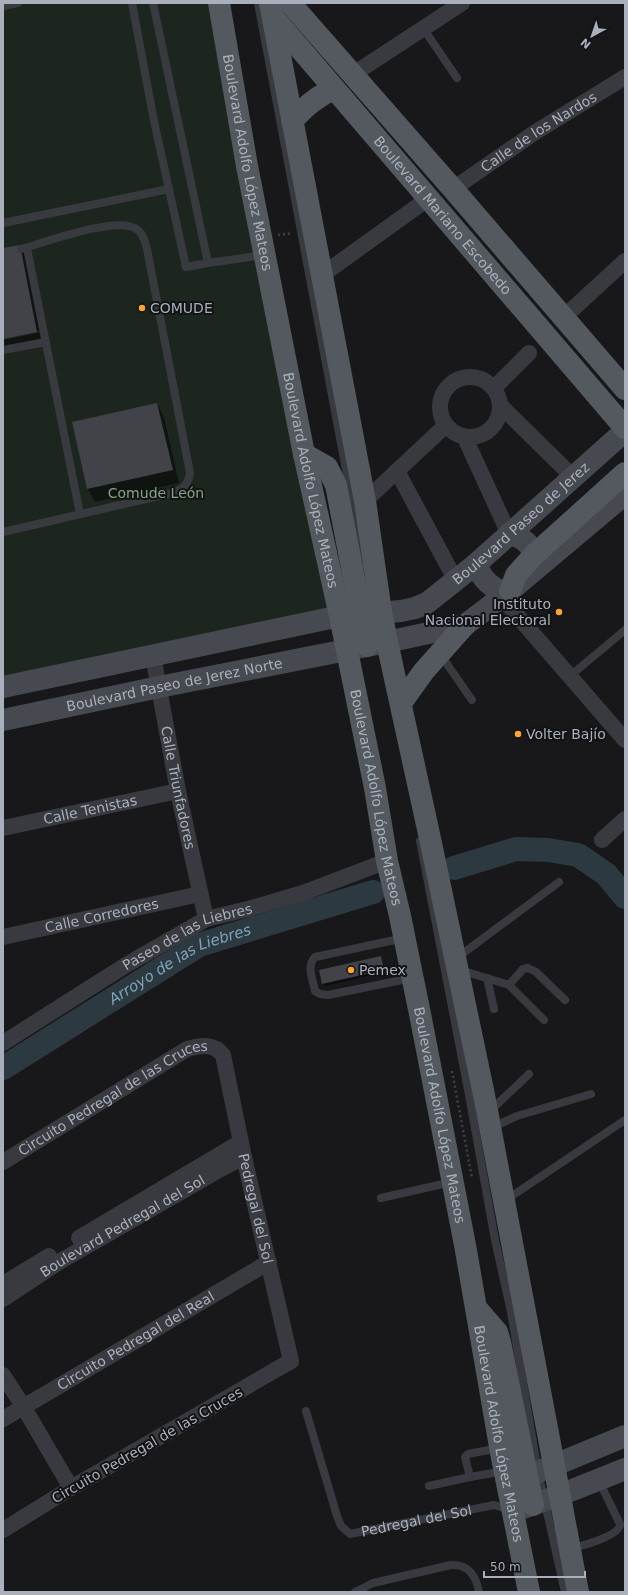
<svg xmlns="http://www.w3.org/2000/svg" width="628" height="1595" font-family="'DejaVu Sans',sans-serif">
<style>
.green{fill:#1d261e}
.shadow{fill:#0007}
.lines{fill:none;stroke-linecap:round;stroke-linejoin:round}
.river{stroke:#2c3940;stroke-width:24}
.building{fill:#424348}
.path{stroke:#3e4247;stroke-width:2.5;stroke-dasharray:2 3;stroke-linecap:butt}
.lane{stroke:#393a40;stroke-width:8}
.street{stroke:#393a40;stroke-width:16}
.secondary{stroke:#464a50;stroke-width:22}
.primary{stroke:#54585f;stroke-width:22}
.poi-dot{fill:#ffa52c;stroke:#131316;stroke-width:1.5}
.labels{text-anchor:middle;stroke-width:4;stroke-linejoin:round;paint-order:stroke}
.street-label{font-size:14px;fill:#a9b0bc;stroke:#131316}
.poi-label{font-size:14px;fill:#a9b0bc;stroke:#131316;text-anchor:start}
.park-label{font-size:14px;fill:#80a87e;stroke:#131316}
.water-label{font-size:15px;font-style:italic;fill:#7da3ba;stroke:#131316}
</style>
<rect width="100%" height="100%" fill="#18181b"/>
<!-- green -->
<path class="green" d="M3 3H223L339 613 3 680Z"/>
<!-- shadow -->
<path class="shadow" d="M19 246 27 259 41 330 3 338V249Z
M41 332 43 344 3 353V340Z
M157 404 164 417 179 483 95 502 88 489Z
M382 960 385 972 325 986 323 983Z"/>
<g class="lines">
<!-- river -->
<g class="river">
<path d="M454 868 516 849 548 850 578 855 606 874 625 897"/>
<path id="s1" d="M3 1068 199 945 373 892"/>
</g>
</g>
<!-- building -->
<path class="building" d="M20 245 37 332 3 339V248Z
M157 403 173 470 87 489 72 422Z
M381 956 384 970 322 984 319 970Z"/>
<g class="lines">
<!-- path -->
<path class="path" d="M278 235 293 233
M452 1071 472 1178"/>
<!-- lane -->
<g class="lane">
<path d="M132 3 154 121 186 267 208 263 153 3"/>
<path d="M258 3 364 565"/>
<path d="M3 6 18 3"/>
<path d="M423 28 457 78"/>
<path d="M3 223 169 189"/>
<path d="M27 248 80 514"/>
<path d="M208 263 264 255"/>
<path d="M3 350 46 342"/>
<path d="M3 532 172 493C183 489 188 485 190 473L147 249C145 242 144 235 138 230 120 214 44 243 21 249"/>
<path d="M440 654 472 700"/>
<path d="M570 676 625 630"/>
<path d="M420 841 469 1095 495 1240 511 1312 538 1472 565 1592"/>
<path d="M404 938 315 957C306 966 313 980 315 991L320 994 328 995 412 978"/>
<path d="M458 957 559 882"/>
<path d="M460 970 509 985 544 1020"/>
<path d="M487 978 494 1009"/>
<path d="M509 985 523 969 528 968 536 972 565 1000"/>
<path d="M489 1112 529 1074"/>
<path d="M491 1128 517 1116 591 1094"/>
<path d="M381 1198 452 1182"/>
<path d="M506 1200 625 1120"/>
<path id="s2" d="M306 1411 337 1516 341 1526 350 1534 494 1505 510 1510"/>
<path d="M499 1448 468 1454 465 1457 470 1477 505 1471"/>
<path d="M429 1486 470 1477"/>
<path d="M570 1549C581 1546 620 1536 620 1524L599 1481"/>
<path d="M355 1592 373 1583 451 1565C469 1564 476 1576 479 1592"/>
</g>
<!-- street -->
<g class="street">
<path d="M352 75 462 3"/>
<path id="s3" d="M453 189 534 133 625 77"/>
<path d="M322 275 429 198"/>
<path d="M563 318 625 261"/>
<circle cx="470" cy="407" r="30"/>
<path d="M494 388 529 353"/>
<path d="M501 406 573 477"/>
<path d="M465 438 509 534"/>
<path d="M397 471 456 581"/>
<path d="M365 501 445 426"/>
<path d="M502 598 625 740"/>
<path id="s4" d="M153 656 178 791 206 919"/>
<path id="s5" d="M3 828 178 791"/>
<path d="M602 840 625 819"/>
<path id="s6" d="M3 937 200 894"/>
<path id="s7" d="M3 1043 126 965 206 919 248 909 303 893 387 861"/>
<path id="s8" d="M3 1162 187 1049C201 1045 213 1043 223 1055L244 1157 291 1361 71 1488 3 1530"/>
<path d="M79 1238 241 1142"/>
<path d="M3 1284 49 1256"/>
<path id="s9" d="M3 1299 59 1262 217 1171 244 1157"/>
<path d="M3 1375 23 1406 71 1488"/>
<path id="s10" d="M3 1419 269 1262"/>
</g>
<!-- secondary -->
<g class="secondary">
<path d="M509 534C521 537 530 542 534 555"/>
<path d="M476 564C482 580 491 587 506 594"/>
<path id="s11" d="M3 687 340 616 401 611 415 608 427 603 476 564 625 431"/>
<path id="s12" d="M3 720 159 687 387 642 465 625 506 594 625 494"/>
<path d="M511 1486 538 1472 625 1436"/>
<path d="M515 1511 560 1495 625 1469"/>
</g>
<!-- primary -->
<g class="primary">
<path id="s13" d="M219 3 247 166 304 454 340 616 375 788 387 861 400 916 421 1019 465 1245 502 1458 529 1592"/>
<path d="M270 3 365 501 381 612 387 642 431 843 484 1095 578 1592"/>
<path d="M290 3 453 189 625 389"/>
<path id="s14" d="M273 17 625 428"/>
<path d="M292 121C305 107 317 96 334 89"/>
<path d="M304 454 327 467 336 485 367 646"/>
<path d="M510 591 516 575 534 555 625 473"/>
<path d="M401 703 424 671 465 625"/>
<path d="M477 1309 497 1332 500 1342 533 1505"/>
</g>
</g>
<!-- markers -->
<g class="poi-dot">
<circle cx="142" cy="308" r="4"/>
<circle cx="559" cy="612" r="4"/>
<circle cx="518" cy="734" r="4"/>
<circle cx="351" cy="970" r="4"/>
</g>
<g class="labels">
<!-- street labels -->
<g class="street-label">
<text dy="5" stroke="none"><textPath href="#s3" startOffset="103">Calle de los Nardos</textPath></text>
<text dy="5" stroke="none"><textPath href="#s13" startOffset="162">Boulevard Adolfo López Mateos</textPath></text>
<text dy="5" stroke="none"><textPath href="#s14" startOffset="261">Boulevard Mariano Escobedo</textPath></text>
<text dy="5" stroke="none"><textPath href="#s13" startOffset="486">Boulevard Adolfo López Mateos</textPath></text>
<text dy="5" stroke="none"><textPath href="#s11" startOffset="556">Boulevard Paseo de Jerez</textPath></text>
<text dy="5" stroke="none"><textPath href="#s12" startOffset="175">Boulevard Paseo de Jerez Norte</textPath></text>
<text dy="5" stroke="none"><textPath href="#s4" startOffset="134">Calle Triunfadores</textPath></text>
<text dy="5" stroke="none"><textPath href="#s13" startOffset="810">Boulevard Adolfo López Mateos</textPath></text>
<text dy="5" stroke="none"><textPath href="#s5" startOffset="89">Calle Tenistas</textPath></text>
<text dy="5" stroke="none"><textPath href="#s6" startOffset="101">Calle Corredores</textPath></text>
<text dy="5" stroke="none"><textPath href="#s7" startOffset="214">Paseo de las Liebres</textPath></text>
<text dy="5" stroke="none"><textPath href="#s8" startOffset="128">Circuito Pedregal de las Cruces</textPath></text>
<text dy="5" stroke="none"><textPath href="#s13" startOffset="1134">Boulevard Adolfo López Mateos</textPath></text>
<text dy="5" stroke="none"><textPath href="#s8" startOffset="412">Pedregal del Sol</textPath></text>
<text dy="5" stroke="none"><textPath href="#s9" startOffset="140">Boulevard Pedregal del Sol</textPath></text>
<text dy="5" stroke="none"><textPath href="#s10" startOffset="154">Circuito Pedregal del Real</textPath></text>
<text dy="5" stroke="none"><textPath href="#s13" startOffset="1458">Boulevard Adolfo López Mateos</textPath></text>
<text transform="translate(147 1445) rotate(-30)" y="5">Circuito Pedregal de las Cruces</text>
<text dy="5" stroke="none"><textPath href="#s2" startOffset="200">Pedregal del Sol</textPath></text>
</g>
<!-- poi labels -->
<g class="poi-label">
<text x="150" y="313">COMUDE</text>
<text x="551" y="609" text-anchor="end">Instituto<tspan x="551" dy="16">Nacional Electoral</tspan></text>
<text x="526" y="739">Volter Bajío</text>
<text x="359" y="975">Pemex</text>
</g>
<!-- park labels -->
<g class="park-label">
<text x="156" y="498">Comude León</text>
</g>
<!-- water labels -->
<g class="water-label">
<text dy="5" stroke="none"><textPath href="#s1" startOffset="206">Arroyo de las Liebres</textPath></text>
</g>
</g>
<!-- border -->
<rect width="628" height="1595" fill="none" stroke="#a9b0bc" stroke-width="8"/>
<!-- north arrow -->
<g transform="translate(592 36) rotate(220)" stroke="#131316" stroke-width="3" paint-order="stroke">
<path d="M0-3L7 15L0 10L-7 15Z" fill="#a9b0bc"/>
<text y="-6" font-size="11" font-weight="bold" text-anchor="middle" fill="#a9b0bc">N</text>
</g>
<!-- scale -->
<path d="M484 1571v6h101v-6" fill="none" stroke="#a9b0bc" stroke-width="2"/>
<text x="490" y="1571" font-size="12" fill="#a9b0bc" stroke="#131316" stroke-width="3" paint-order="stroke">50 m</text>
</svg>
